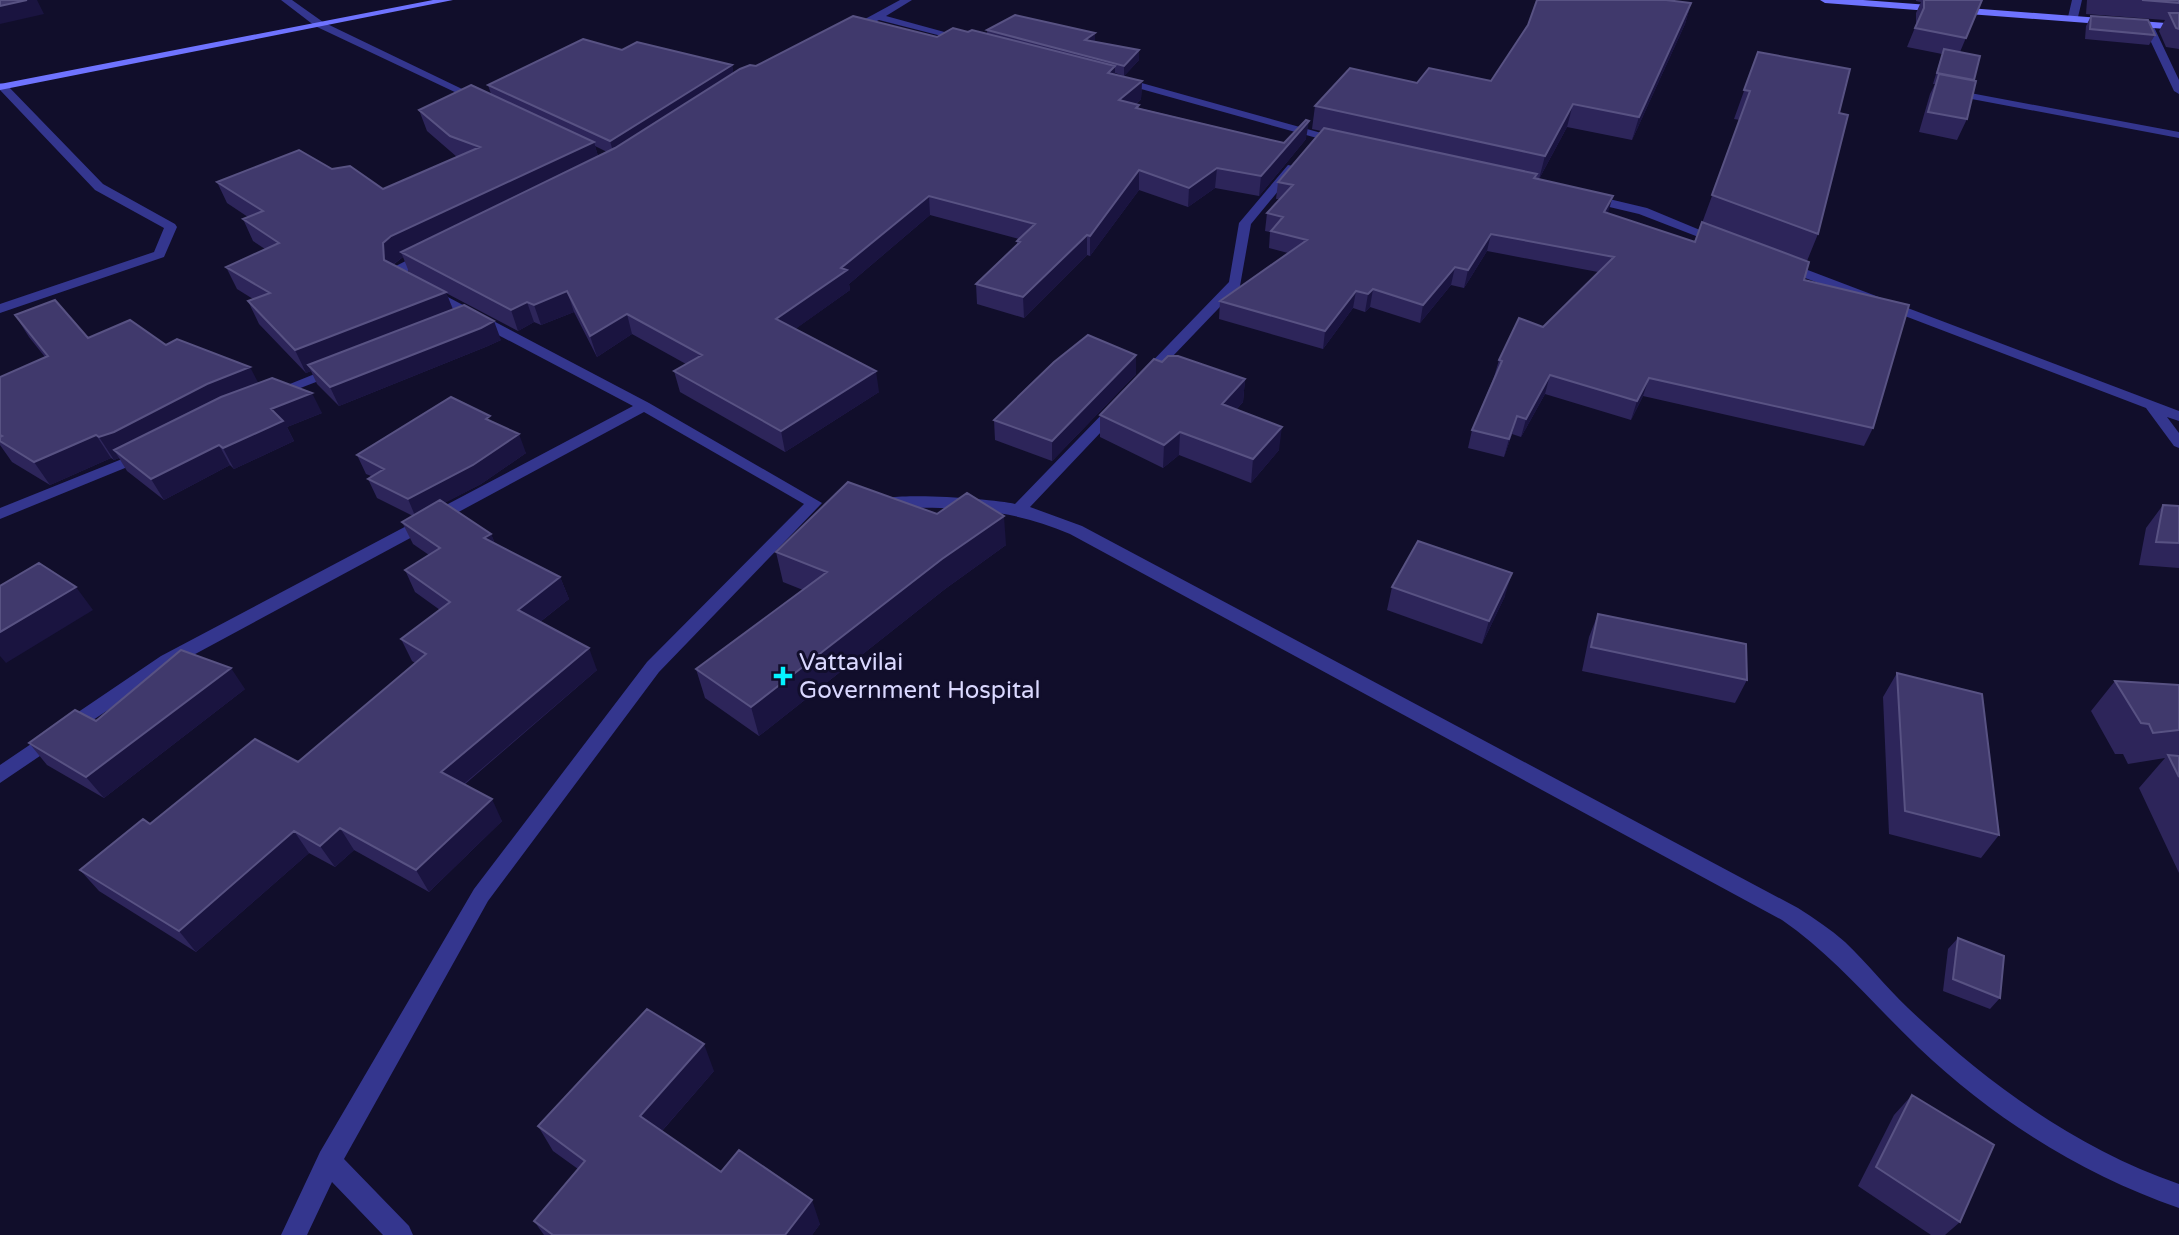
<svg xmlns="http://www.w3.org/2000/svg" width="2179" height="1235" font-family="'Varela Round',sans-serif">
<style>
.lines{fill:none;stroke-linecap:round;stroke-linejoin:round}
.street{fill:#34368e;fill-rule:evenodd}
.secondary{fill:#6f73ff;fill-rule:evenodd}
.wall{fill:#2d255a;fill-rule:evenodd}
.shaded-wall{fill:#1a1440}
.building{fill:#40396c;stroke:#585283;stroke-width:2}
.poi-dot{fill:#04f3ff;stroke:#110e2b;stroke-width:2.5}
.labels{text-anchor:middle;stroke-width:6;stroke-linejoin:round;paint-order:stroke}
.poi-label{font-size:24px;fill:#dad8ff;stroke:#110e2b;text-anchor:start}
</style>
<rect width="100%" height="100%" fill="#110e2b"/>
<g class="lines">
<!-- street -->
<path class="street" d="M281 0H292L323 22 487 101 478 103 315 26Z
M900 0H912L886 16 970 39 965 42 879 20 852 33 843 31Z
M2072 0H2082L2078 17 2073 20 2068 17Z
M2148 22 2153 25 2179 80V94L2174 91 2143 25Z
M1120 77 1343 139 1345 141 1335 143 1116 82V78Z
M0 83 6 84 103 184 175 224 177 227 164 257 0 313V304L154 252 164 228 95 190 0 90Z
M1949 89 2179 132V138L1945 94V90Z
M1288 165 1298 167 1251 224 1240 286 1149 381H1139L1137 378 1139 375 1229 282 1239 223Z
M1588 194 1647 208 1724 240 1718 244 1714 243 1639 214 1584 201V195Z
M425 251 430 252V258L406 272V275L649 403 822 503 659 672 488 901 344 1159 409 1226 413 1235H383L332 1182 307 1235H281L320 1152 474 889 647 662 804 504 644 412 173 666 0 783V765L161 656 633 406 394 280V267Z
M1784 261 2179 411V421L2167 417 2179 433V448L2174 446 2146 408 1779 268V262Z
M337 365 342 366 344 369 342 372 277 397 272 398 265 394Z
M1115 405 1122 409 1120 412 1030 507 1082 526 1798 908C1814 918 1830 929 1845 942 1867 963 1886 987 1908 1008 1987 1083 2075 1148 2179 1184V1208C2081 1174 1994 1119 1918 1047 1873 1004 1834 956 1782 920L1070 534C1005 506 950 507 880 508L872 503C884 490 994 499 1015 504L1110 406Z
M142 451 150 456 147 459 0 519V508Z"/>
<!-- secondary -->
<path class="secondary" d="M433 0H453L0 90V84Z
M1820 0H1863L2179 24V30L1825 3Z"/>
</g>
<!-- wall -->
<path class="wall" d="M1916 0H1982L1960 52 1974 81 1967 119 1957 140 1919 132 1930 94 1935 84H1933L1942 54 1907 47 1916 25V13L1921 2 1916 1Z
M2087 0H2179V49L2166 47 2159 31 2165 20 2086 14Z
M1691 3 1685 24 1632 140 1567 127 1539 179 1608 213 1695 242 1740 120 1734 119 1758 52 1839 113 1818 234 1807 261 1804 280 1873 428 1864 446 1643 396 1631 420 1545 394 1521 437 1512 434 1504 457 1468 448 1472 430 1494 377 1499 360 1543 327 1598 272 1487 251 1464 288 1451 285 1420 323 1370 307 1365 312 1353 308 1323 349 1219 319 1220 301 1288 253 1269 248 1270 232 1265 231 1267 213 1280 199H1276L1278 182 1321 131 1312 129 1315 106 1417 83 1491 81Z
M2091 16 2155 35 2149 45 2085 39 2086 26Z
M987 30 1095 42 1139 50V60L1124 76 1115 73V75L1142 81 1141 99 1136 104 1139 108 1284 143 1306 139 1259 196 1215 188 1188 207 1139 190 1090 256 1087 255 1024 318 977 304 976 284 1017 246V241L1019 239 930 215 849 284 850 290 795 329 879 392 785 452 680 392 674 371 686 364 632 334 597 357 574 312 541 325 534 322 518 331 446 293 453 309 501 340 488 346 339 406 317 384 311 371 306 373 259 324 248 301 253 299 237 289 226 267 265 249 253 241 243 219 248 217 227 203 217 182 332 169 383 189 457 157 427 131 419 110 491 94 488 85 622 50 732 65 733 73 756 66 968 32 987 34ZM595 146 607 152 598 156ZM403 257 409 272 393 265Z
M15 315 88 338 166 345 258 383 322 413 287 427 294 441 234 469 230 465 164 500 127 471 119 458 114 460 111 458 50 485 12 462 0 445V377L45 357 29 337Z
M1136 355V374L1052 461 995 440 994 420Z
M1162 362 1245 379 1243 402 1236 410 1279 450 1251 483 1179 455 1163 468 1100 437V415Z
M493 422 526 453 481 484 444 503 491 534 495 544 560 577 569 599 540 622 597 670 464 785 502 821 429 892 354 850 335 867 309 853 196 952 99 891 80 870 150 824 298 762 415 663 412 661 401 639 440 610 415 592 405 570 429 555 413 544 402 522 413 516 377 498 368 479 371 476 366 474 357 455Z
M2163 505 2179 506V568L2139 565 2146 528Z
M1006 545 945 589 759 736 705 698 696 669 803 590 783 582 776 552Z
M1392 587 1505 596 1482 644 1387 610Z
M1598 614 1747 680 1735 703 1582 671 1589 637Z
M1897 673 1999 835 1981 858 1889 834 1883 697Z
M2115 681 2179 685V873L2139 788 2165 758 2128 764 2123 754H2115L2091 711Z
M245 689 104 798 47 765 29 743 96 721Z
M1958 938 2000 998 1990 1009 1943 991 1948 949Z
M714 1071 662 1131 721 1172 820 1224 812 1235H544L534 1221 578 1169 553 1151 538 1126Z
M1912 1095 1960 1222 1945 1235H1931L1858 1186 1894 1115Z"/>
<!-- shaded-wall -->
<path class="shaded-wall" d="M27 0H37L44 14 0 24V6Z
M1691 3 1685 24 1632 140 1639 117Z
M1095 33V43L1085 40Z
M1139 50V60L1124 76V66Z
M732 65 734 78 614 155 610 141Z
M1115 66V85L1108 73Z
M1142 81 1141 99 1118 119 1119 100Z
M1573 104 1567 127 1539 179 1545 156Z
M1309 121 1306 139 1259 196 1261 176Z
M594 142 600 163 401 252 403 257 392 265 384 260 383 243 391 236Z
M1217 168 1215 188 1188 207 1189 188Z
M1139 170V190L1090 256V236Z
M929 196 930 215 849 284 850 290 780 340 776 319Z
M1613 196 1608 213 1604 212Z
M1491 234 1487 251 1464 288 1468 270Z
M1087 235V255L1024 318 1023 297Z
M1455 267 1451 285 1420 323 1423 305Z
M1373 289 1370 307 1365 312 1368 294Z
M567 291 574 312 541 325 534 305Z
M1356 291 1353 308 1323 349 1325 331Z
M446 292 455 315 308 365 311 371 306 373 295 350Z
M527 302 534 322 518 331 511 310Z
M627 314 632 334 597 357 590 336Z
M494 321 501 340 488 346 339 406 330 387Z
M1136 355V374L1052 461V441Z
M250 367 262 390 114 450 119 458 114 460 99 437 207 384Z
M876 371 879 392 785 452 781 431Z
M1550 375 1545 394 1521 437 1526 419Z
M1649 378 1643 396 1631 420 1637 401Z
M1245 379 1243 402 1220 427 1222 404Z
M312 393 322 413 287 427 294 441 234 469 223 448 271 409Z
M1517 416 1512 434 1504 457 1509 439Z
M1282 427 1279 450 1251 483 1253 459Z
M1180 432 1179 455 1163 468 1164 445Z
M519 434 526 453 481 484 416 518 408 499Z
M96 435 111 458 50 485 34 462Z
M219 445 230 465 164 500 151 479Z
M1004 516 1006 545 945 589 759 736 751 707 942 559Z
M491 534 500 556 484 538Z
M1512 573 1505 596 1482 644 1489 621Z
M560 577 569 599 527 632 518 610Z
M76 587 93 610 6 663 0 656V632Z
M589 648 597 670 452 794 441 772Z
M231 668 245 689 104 798 86 777Z
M492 799 502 821 429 892 416 870Z
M340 828 354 850 335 867 320 846Z
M294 831 309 853 196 952 179 931Z
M704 1044 714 1071 653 1141 640 1116Z
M812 1200 820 1224 812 1235H785Z"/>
<!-- building -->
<path class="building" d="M0 0H27L0 6Z
M1537 0H1666L1691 3 1639 117 1573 104 1545 156 1315 106 1350 68 1417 83 1429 68 1491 81 1528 25Z
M1924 0H1982L1966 38 1915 28 1924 8Z
M2142 0H2179V3Z
M2169 13H2179V29L2176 28Z
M1015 15 1095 33 1085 40 1139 50 1124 66 987 30Z
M853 16 937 37 953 28 968 32 972 30 1115 66 1108 73 1142 81 1119 100 1139 105 1136 108 1284 143 1306 120 1309 121 1261 176 1217 168 1189 188 1139 170 1090 236 1087 235 1023 297 976 284 1020 242 1017 241 1035 224 929 196 841 268 847 270 776 319 876 371 781 431 674 371 702 355 627 314 590 336 567 291 534 305 527 302 511 310 401 252 615 148 740 69 750 65 756 66Z
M2091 16 2148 20 2155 35 2090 29Z
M583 39 622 50 637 42 732 65 610 141 488 85Z
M1944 49 1980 56 1974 80 1937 73Z
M1758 52 1850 69 1839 113 1848 115 1818 234 1712 195 1750 91 1744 90Z
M1939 74 1976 81 1967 119 1928 112Z
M471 85 594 142 391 236 383 243 384 260 446 292 295 350 248 301 270 293 226 267 279 243 243 219 263 211 217 182 299 150 332 169 350 166 383 189 480 147 450 136 419 110Z
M1324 128 1537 174 1534 178 1613 196 1604 212 1695 242 1702 222 1809 262 1804 280 1909 305 1873 428 1649 378 1637 401 1550 375 1526 419 1517 416 1509 439 1472 430 1502 361 1499 360 1519 318 1543 327 1614 257 1491 234 1468 270 1455 267 1423 305 1373 289 1368 294 1356 291 1325 331 1220 301 1307 240 1271 231 1283 217 1267 213 1293 185 1278 182Z
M55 300 88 338 130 320 166 345 177 339 250 367 207 384 114 432 99 437 96 435 34 462 0 441V437L2 436 0 435V377L48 356 15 315Z
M464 305 494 321 481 328 330 387 308 365Z
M1088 335 1136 355 1052 441 994 420 1054 362Z
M1168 356H1178L1245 379 1222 404 1282 427 1253 459 1180 432 1164 445 1100 415 1154 359 1162 362Z
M272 378 312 393 271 409 283 421 223 448 219 445 151 479 114 450 221 397Z
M451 397 490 416 486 419 519 434 473 465 408 499 368 479 384 469 357 455Z
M848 482 937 514 967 493 1004 516 942 559 751 707 696 669 827 572 776 552Z
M440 500 491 534 484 538 560 577 518 610 589 648 441 772 492 799 416 870 340 828 320 846 294 831 179 931 80 870 143 819 150 824 255 739 298 762 426 654 401 639 450 602 405 570 440 548 402 522Z
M2163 505 2179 506V543L2156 542Z
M1418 541 1512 573 1489 621 1392 587Z
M39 563 76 587 0 632V586Z
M1598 614 1746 644 1747 680 1591 647Z
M181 650 231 668 86 777 29 743 75 710 96 721Z
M1897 673 1982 694 1999 835 1905 811Z
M2115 681 2179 685V730L2153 733 2149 724 2141 723Z
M2168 755 2179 756V777Z
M1958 938 2004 956 2000 998 1953 979Z
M647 1009 704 1044 640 1116 721 1172 739 1150 812 1200 785 1235H553L534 1221 585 1161 538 1126Z
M1912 1095 1994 1145 1960 1222 1876 1167Z"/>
<!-- markers -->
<path class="poi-dot" d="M779.5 665.5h7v7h7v7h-7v7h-7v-7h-7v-7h7z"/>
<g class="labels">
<!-- poi labels -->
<g class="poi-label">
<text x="799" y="670">Vattavilai<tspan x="799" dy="28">Government Hospital</tspan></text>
</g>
</g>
</svg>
